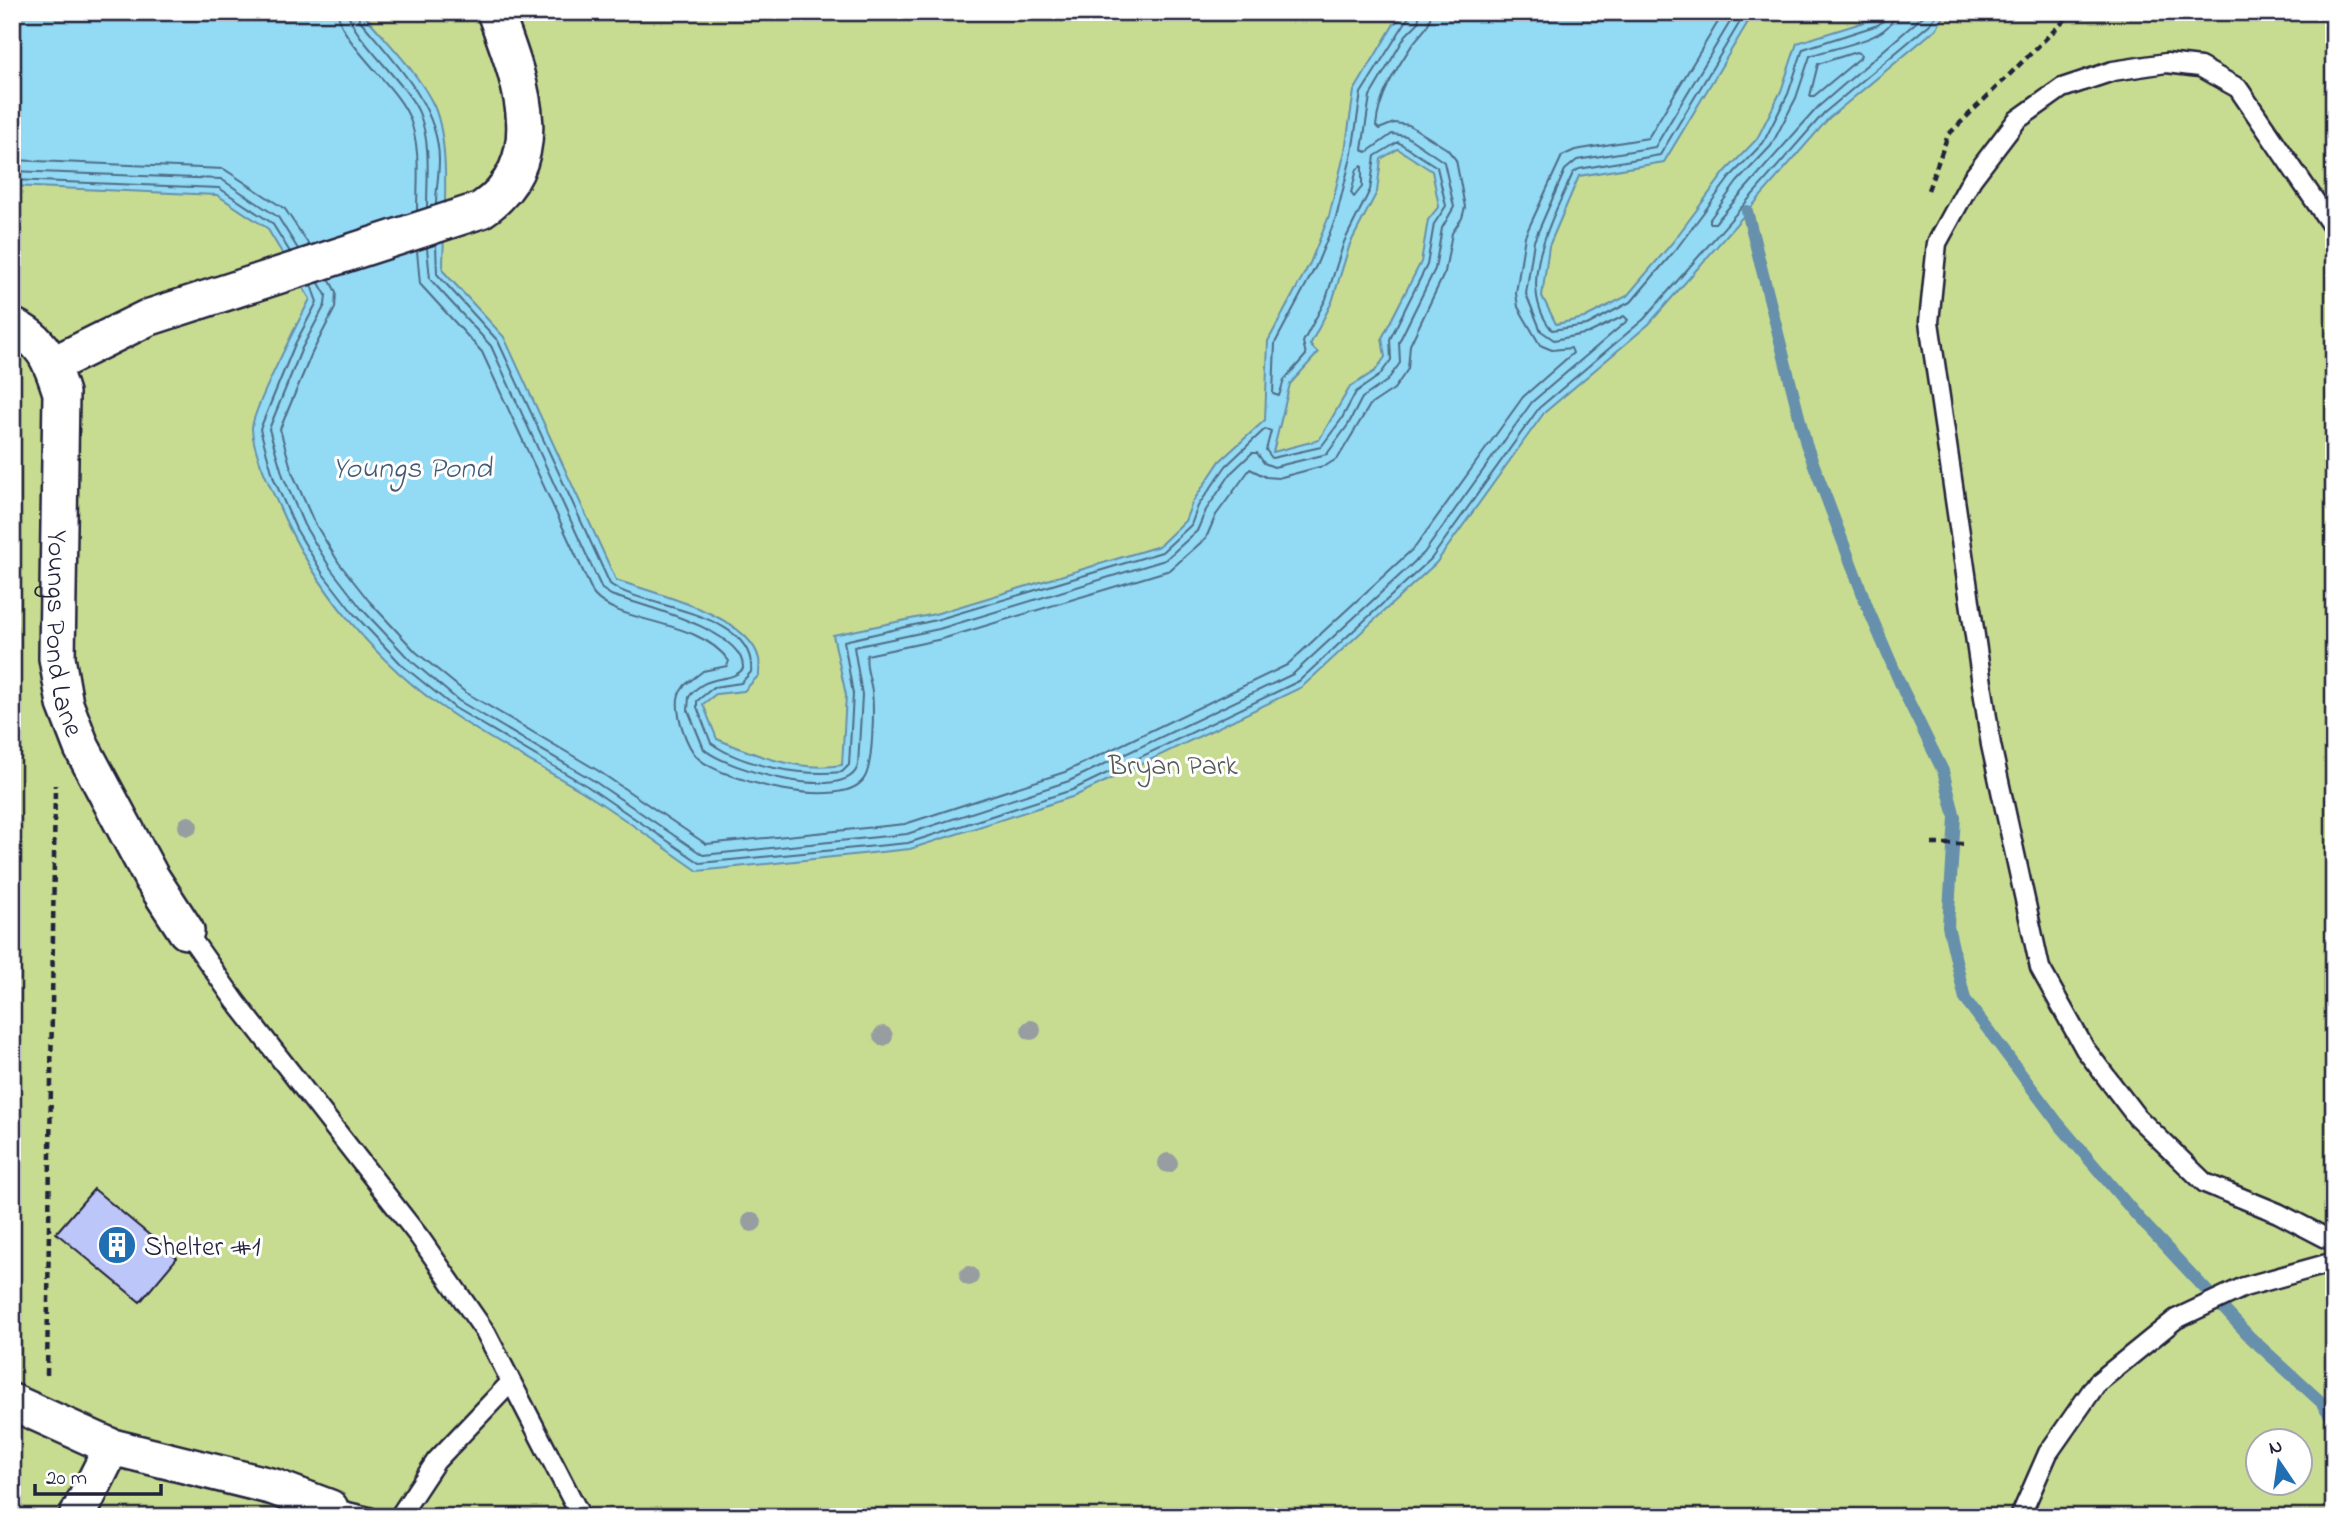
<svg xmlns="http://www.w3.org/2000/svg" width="2346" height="1529" font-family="'Indie Flower',sans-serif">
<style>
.green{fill:#c8dc91;stroke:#757f66;stroke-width:2;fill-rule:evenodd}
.water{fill:#93daf5;stroke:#6690ab;stroke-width:2;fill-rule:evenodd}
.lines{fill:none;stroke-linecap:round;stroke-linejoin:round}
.shore{stroke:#4f6c85;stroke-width:2}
.stream{stroke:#6690ab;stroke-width:12}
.building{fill:#bdc6f8;stroke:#22223b;stroke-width:2}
.lane-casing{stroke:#22223b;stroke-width:23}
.street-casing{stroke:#22223b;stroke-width:40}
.path{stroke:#22223b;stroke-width:4.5;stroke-dasharray:7 5;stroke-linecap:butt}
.lane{stroke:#fff;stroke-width:18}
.street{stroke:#fff;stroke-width:35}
.tree{fill:#989da1}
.labels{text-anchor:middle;stroke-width:6;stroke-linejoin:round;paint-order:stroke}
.street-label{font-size:28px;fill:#22223b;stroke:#fff}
.park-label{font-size:28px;fill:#545a55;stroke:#fff}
.poi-label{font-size:28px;fill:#22223b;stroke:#fff;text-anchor:start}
.water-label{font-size:30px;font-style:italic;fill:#445973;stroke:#fff}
</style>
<rect width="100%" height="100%" fill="#ebeefd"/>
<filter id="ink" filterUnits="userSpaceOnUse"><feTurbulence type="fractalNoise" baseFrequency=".0143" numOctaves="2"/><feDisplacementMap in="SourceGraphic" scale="14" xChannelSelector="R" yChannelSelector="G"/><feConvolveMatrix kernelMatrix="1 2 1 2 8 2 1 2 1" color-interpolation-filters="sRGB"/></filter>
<g filter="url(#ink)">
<!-- green -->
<path class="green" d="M12 12H2334V1517H12ZM2258 1442H2300V1484H2258Z"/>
<!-- water -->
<path class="water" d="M12 12H362C386 41 418 72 434 106 452 147 443 225 443 271L504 337 616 580C653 593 749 615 759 659 760 663 759 670 759 675L744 691 716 694 703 704 717 739C757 756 798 772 842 765L846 695 833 635 935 614 1159 546 1185 521 1192 503 1220 461 1265 420 1268 341 1310 263 1329 216 1345 151 1354 91 1394 24 1408 12H1754L1664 162 1579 176 1549 246 1542 296 1556 324 1584 318 1627 296 1672 243 1725 172 1757 139 1781 91 1797 43 1874 19 1882 12H1947L1936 29 1829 118 1649 324 1544 413 1436 563 1302 687 1075 796 910 849 698 871C659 844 620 815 580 790 538 765 493 742 452 714 377 665 313 586 278 504 269 484 253 451 252 429 251 413 300 318 310 299L267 228 217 195 12 186ZM1398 149 1432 171 1439 206 1428 220 1421 262 1382 338 1385 357 1375 371 1350 387 1319 440 1273 452 1290 384 1318 353 1310 345 1332 302 1350 244 1377 192 1381 159Z"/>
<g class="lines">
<!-- shore -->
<path class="shore" d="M338 12C339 42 398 86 410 119 421 150 417 179 417 210
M348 12C350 36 409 85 420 115 431 146 427 175 427 207
M357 12 359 19C392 59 439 105 439 160 439 175 436 190 436 204
M1746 12 1660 155 1579 169 1573 173C1553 218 1514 285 1552 330L1587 325 1632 301 1677 248 1730 177 1763 143 1788 94 1803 49 1878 25 1885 19 1886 12
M1895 12C1893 41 1832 47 1810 56L1796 98 1771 146 1737 182 1710 219V223H1715L1818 107 1928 12
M1856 52 1861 54 1860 58 1814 96H1810L1818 64Z
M12 160 224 169 285 209 309 245
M1362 166V187L1354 197 1351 193 1357 169Z
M12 171 221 179 278 217 298 249
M12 180 219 188 272 223 290 252
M436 245 437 274 498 341 610 584C643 609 757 611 751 672L741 683 714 687 697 701V707L711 743C744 767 803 776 842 772L849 765 853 694 844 641 936 620 1162 552 1191 525 1198 506 1226 466 1265 429 1271 431 1266 450 1272 458 1321 447 1341 420 1356 392 1379 376 1391 360 1390 339 1427 265 1434 224 1446 206 1437 167 1398 142 1375 156 1370 190 1344 242 1326 299 1303 342 1306 355 1284 380 1279 396 1273 394 1275 343 1316 266 1336 218 1352 153 1361 93 1412 12
M427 248 430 279 491 346 602 589 611 595C640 605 746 630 743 669 730 684 707 672 689 697L688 710 704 749C725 769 849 805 858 765L862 695 854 647 939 629 1165 560 1197 531 1206 510 1232 472 1252 453H1257L1264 463 1274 467 1327 454 1348 425 1362 398 1387 381 1400 363 1399 342 1435 269 1442 228 1454 207 1444 162 1406 136 1392 134 1367 152 1362 150 1370 96 1406 35 1418 23 1420 12
M417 251 420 284 482 352 594 595C620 625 698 618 729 661L727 666 703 671 685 685 679 694C674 711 686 747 699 759 724 781 846 813 865 777 873 763 874 709 872 692 871 680 864 666 867 655L942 639 1170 570 1206 538 1216 515 1250 469 1266 477 1278 478 1327 465 1338 458 1370 405 1394 389 1408 369 1410 345 1445 272 1452 233 1462 218 1465 207 1456 160 1447 149 1409 125 1394 123 1379 129 1376 126C1379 95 1395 71 1412 45 1420 33 1430 29 1431 12
M329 279 336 292 335 308 312 353 280 429 292 472 313 520 339 563 369 601 416 652 465 692 597 770 706 844 905 824 1065 772 1287 665 1416 546 1523 397 1573 353 1571 348 1552 350 1540 345 1518 307 1516 293 1525 236 1562 156 1575 150 1648 138 1724 12
M319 283 326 295 325 305 302 348 269 429 283 476 304 525 331 569 361 608 409 659 459 701 591 779 703 855 907 834 1069 781 1293 674 1424 553 1532 402 1628 320 1624 316 1589 333 1554 340 1541 331 1526 294 1534 241 1565 170 1577 160 1655 147 1736 12
M311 285 317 302 295 344 260 429 274 479 296 529 323 574 354 614 403 666 455 708 587 786 700 863 908 843 1072 790 1299 681 1431 559 1539 408 1644 319 1824 113 1930 24 1939 12"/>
<!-- stream -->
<path class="stream" d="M1747 211 1806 444 1869 611 1903 690 1943 771 1955 817 1948 926 1965 999 2058 1123 2138 1217 2251 1338 2321 1402 2334 1421"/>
</g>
<!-- building -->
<path class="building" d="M94 1189 177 1258 140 1302 56 1233Z"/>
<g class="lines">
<!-- lane casing -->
<g class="lane-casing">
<path id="lane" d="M2334 229 2238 88 2200 67 2166 63 2113 71 2062 88 2017 120 1972 179 1937 243 1929 322 1991 745 2040 968 2085 1049 2136 1116 2205 1183 2278 1213 2334 1242
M186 931 236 1002 420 1238 486 1333 581 1517
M330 1508 369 1517
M399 1517 436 1461 511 1382
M2020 1517 2048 1453 2097 1383 2176 1319 2244 1287 2334 1262"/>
</g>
<!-- street casing -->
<g class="street-casing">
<g id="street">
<path id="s1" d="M12 326C43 340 51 361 61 393L57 658 65 704 82 748 151 877 186 931"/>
<path d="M52 365 147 318 481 210C554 161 519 78 495 12"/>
<path d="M12 1402 112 1447 274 1487 330 1508"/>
<path d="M77 1517 112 1447"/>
</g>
</g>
<!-- path -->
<path class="path" d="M1928 190 1948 135 2073 12
M1932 844H1967
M47 1375 55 785"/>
<!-- lane -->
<use href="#lane" class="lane"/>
<!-- street -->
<use href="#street" class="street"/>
</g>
<!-- trees -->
<g class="tree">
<circle cx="188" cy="826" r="10"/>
<circle cx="1031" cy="1030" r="10"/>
<circle cx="883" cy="1036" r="10"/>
<circle cx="1168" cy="1163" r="10"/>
<circle cx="752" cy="1222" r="10"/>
<circle cx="969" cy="1276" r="10"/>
</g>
</g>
<!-- icons -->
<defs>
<g id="building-disc" transform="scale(2.0125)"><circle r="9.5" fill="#1f6fb2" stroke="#fff"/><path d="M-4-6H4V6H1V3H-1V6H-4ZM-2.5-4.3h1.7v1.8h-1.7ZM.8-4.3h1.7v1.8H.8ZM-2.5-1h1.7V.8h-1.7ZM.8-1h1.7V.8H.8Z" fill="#fff"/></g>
</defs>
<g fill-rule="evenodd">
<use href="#building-disc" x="117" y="1245"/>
</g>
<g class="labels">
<!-- street labels -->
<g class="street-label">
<text dy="10" stroke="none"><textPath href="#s1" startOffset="327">Youngs Pond Lane</textPath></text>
</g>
<!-- park labels -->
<g class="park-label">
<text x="1173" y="774">Bryan Park</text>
</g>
<!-- poi labels -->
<g class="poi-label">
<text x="144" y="1255">Shelter #1</text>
</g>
<!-- water labels -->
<g class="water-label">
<text x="412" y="477">Youngs Pond</text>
</g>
</g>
<!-- margin -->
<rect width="2346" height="1529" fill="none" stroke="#fff" stroke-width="42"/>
<rect x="21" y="21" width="2304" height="1487" fill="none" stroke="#22223b" stroke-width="2.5" filter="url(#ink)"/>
<!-- north arrow -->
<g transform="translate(2279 1462) rotate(347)"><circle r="33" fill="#ffffff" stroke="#a7a7b1" stroke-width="2"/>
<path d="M0-5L12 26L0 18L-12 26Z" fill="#1f6fb2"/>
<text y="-10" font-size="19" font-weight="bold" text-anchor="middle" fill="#22223b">N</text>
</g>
<!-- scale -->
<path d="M35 1484v10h126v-10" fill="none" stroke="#22223b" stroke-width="3.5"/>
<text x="46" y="1484" font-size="21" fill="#22223b" stroke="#ffffff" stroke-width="5" paint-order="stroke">20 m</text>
</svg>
